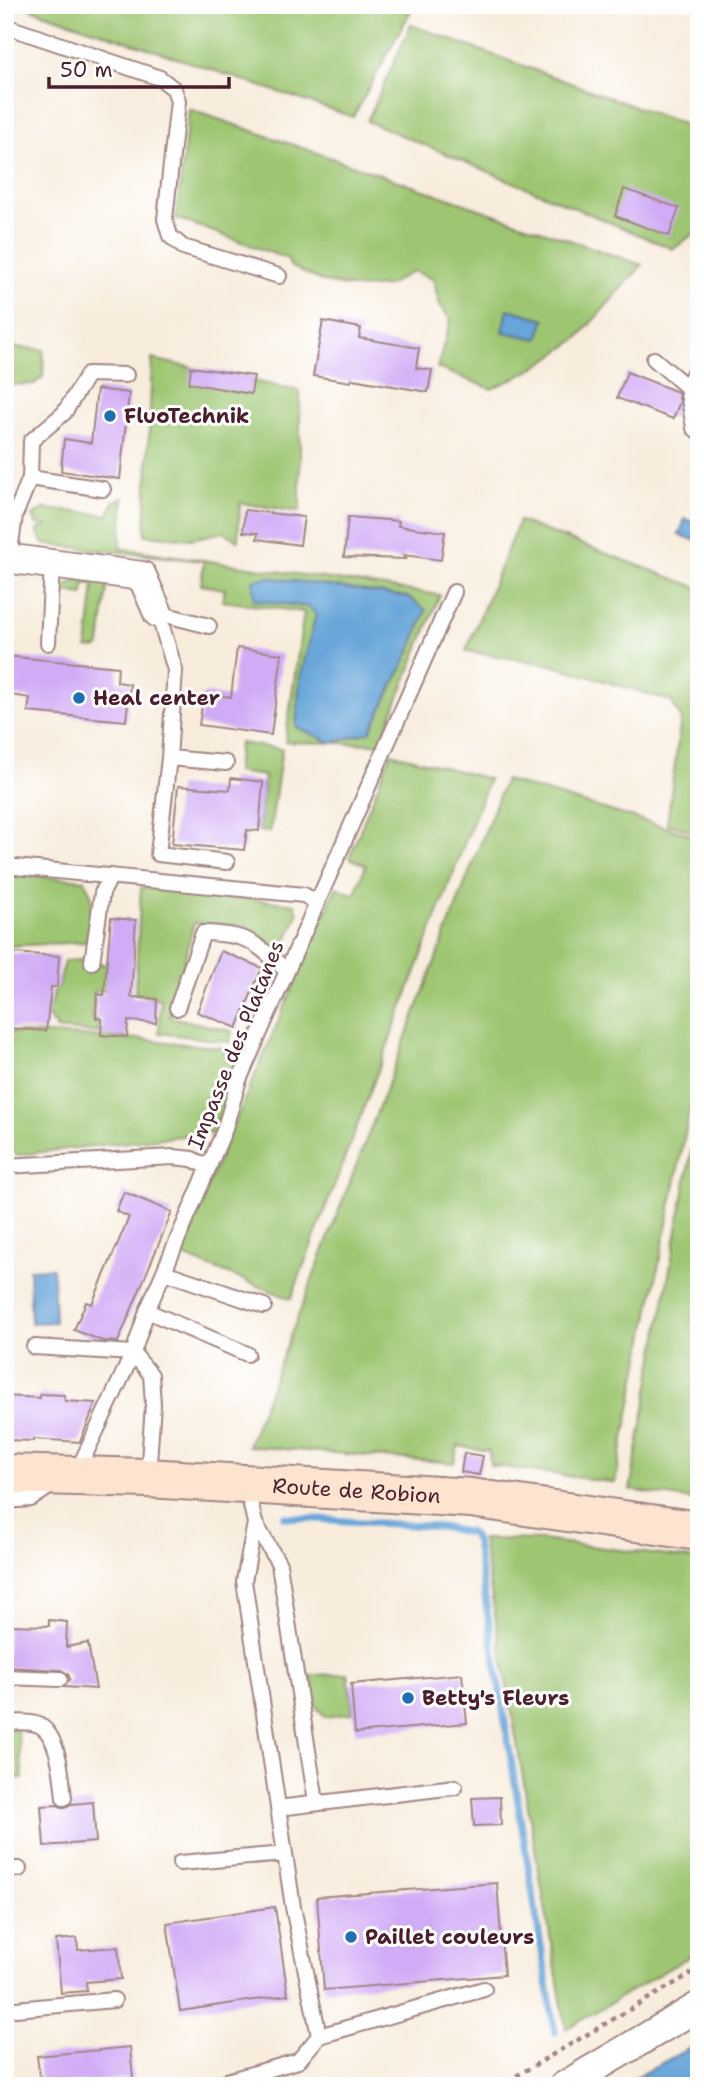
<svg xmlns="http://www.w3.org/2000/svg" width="704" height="2091" font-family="'Shantell Sans',sans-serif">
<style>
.green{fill:#9ec672;stroke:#74724e;stroke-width:2}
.water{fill:#68a5d9;stroke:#596282;stroke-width:2}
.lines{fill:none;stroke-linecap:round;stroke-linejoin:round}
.stream{stroke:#68a5d9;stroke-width:7}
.building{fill:#d1acf6}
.lane-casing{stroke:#a18684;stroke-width:18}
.street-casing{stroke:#a18684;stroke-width:32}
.secondary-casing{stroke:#a18684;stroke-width:42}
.path{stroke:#a18684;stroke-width:4.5;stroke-dasharray:5 5;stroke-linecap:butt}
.lane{stroke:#fff;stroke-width:14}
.street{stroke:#fff;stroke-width:28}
.secondary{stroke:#fde4d1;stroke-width:38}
.poi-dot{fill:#1f6fb2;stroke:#fff;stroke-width:2.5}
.labels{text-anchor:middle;stroke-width:6;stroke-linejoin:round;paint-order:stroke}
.poi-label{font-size:21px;font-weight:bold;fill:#4a1f2b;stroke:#fff;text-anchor:start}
.street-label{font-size:21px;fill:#4a1f2b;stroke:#fff}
</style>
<rect width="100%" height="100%" fill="#fff"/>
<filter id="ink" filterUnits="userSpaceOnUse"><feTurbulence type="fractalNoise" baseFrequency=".0143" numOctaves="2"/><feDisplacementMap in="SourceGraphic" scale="14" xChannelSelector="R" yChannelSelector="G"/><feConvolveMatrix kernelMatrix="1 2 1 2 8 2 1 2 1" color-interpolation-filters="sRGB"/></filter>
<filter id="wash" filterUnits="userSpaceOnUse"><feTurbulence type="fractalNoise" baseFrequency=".00686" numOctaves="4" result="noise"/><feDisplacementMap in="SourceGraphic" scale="28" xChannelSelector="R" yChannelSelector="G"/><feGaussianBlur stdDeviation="1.57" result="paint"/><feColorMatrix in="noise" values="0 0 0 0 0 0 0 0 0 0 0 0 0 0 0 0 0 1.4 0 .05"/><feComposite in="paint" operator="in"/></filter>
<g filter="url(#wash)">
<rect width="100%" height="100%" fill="#f8eddd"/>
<!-- green -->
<path class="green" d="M19 5H414L353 117Z
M411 25 699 130V230L673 249 367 121Z
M189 109 642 265 577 339 533 369 492 389 437 368 451 320 440 306 433 279 413 271 387 286 357 288 324 282 290 266 288 259 176 218Z
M10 347 44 350 43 377 34 384 9 385Z
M152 359 300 391V512L240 503 238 541 224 532 191 539 145 535Z
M124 498 120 548 440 595 380 744 285 742 304 612 222 601 225 589 201 585 204 561 43 544 37 530 46 526 36 524 33 516 44 509 109 515 114 501Z
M519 521 699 588V833L667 824 681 718 671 701 551 665 466 651Z
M77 579 108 580 100 645 96 649 87 648 94 584H84L83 595 59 591Z
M239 743 282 749 270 832 259 831 264 776 236 772Z
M391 753 489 779 291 1299 178 1254 336 887 354 895 366 865 349 858Z
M505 780 699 837V1064L615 1483 490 1465 489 1451 458 1446 454 1463 248 1446Z
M5 873 85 880 92 898 87 942 5 946Z
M141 887 295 904 298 914 281 954 247 926 194 923 170 1017 232 1031 230 1042 159 1033 161 999 135 993Z
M83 960 86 973 100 963 117 970 114 991H95L92 1018 99 1022V1033L56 1029V1024L52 1023 49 1017H20L21 1003 52 1004 54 991 59 987 64 961Z
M5 1032 138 1039 224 1048 227 1059 237 1064 214 1132 16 1155 5 1140Z
M699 1108V1501L630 1490Z
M482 1539 541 1540 699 1560V1951L566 2029Z
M348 1674 353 1713 326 1717 316 1707 311 1675Z
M17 1728 23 1778H5V1729Z"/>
<!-- water -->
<path class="water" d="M508 309 545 319 538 339 503 332Z
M685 519 699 524V542L679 535Z
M267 577 408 597 426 610 410 651 370 732 332 743 296 727 300 679 316 614 308 607 254 600 253 580Z
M53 1268 55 1322 31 1323 29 1269Z
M699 2043V2086H625L636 2077Z"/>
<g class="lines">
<!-- stream -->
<path class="stream" d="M285 1517 440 1527 471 1533 476 1542 555 2032"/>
</g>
<g id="blocks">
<!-- building -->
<path class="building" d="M624 189 679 208 669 236 615 216Z
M323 321 361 328 359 338 419 348 416 368 432 370 428 392 352 379 351 382 313 376Z
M191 367 254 376 251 394 189 383Z
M627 372 678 392 680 402 673 419 617 398Z
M97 389 129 393 120 479 61 471 64 439 91 443Z
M245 510 304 517 300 545 257 539 258 533 243 532Z
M348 517 399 521 398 526 445 532 441 560 403 555 406 559 344 557Z
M237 648 282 654 271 735 199 725 204 693 231 697Z
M5 656 118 667 117 682 130 684 126 721 28 712 30 698 5 694Z
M231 778 263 782 259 831 247 830 244 850 172 844 178 786 230 790Z
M111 918 136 920 131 997 157 999 156 1023 128 1021 127 1037 101 1035 102 1019 96 1018 97 994 104 995Z
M221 951 262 968 237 1028 197 1012Z
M11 953 59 956 57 987H51L46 1031 7 1028 9 987H5V965H10Z
M124 1192 172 1212 118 1342 102 1341 74 1330 86 1302 92 1304 129 1217 116 1211Z
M40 1394 64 1395 65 1401 96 1403 80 1442 34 1439V1441L5 1440V1396L40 1398Z
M464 1453 483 1456 479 1475 461 1472Z
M49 1620 67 1622 66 1647 88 1643 96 1689 64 1687 70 1679 68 1674 61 1670 6 1667 8 1625 49 1626Z
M462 1674 467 1723 355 1733 351 1684Z
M500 1797 501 1825 474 1826 472 1798Z
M93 1802 96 1842 44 1846 41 1806 58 1805 64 1808 71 1804Z
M497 1883 504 1975 324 1990 317 1897Z
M275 1907 288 1995 180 2011 167 1923Z
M77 1938 78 1950 118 1947 121 1979 86 1982 87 1991 61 1993 56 1940Z
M130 2047 133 2078 41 2086 37 2056Z"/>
</g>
</g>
<g filter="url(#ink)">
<use href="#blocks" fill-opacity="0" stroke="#a18684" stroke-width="2"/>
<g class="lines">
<!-- lane casing -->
<g class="lane-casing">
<path id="lane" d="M5 26 160 78 174 89 178 101 165 219 170 236 183 247 279 276
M654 359 687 387 694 428 699 432
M687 387 699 362
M30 478 31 441 64 413 88 374 126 375
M9 559 15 515 30 478 103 489
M158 613 175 670 169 758 226 763
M158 613 209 626
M48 643 52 564
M169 758 158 854 227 862
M5 866 304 895 317 903
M92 962 102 893 111 876
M177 1008 203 933C249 934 254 942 287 971
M5 1166 173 1157 192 1159 209 1167
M164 1272 264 1306
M147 1311 247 1354
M34 1347 133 1353 151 1375 153 1404 148 1477
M76 1474 133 1353 147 1311 224 1131 239 1080 454 592
M247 1488 255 1523 279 1564 316 1802
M5 1501 31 1499 52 1485
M255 1523 244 1581 293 1907 319 2036 484 1989
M5 1677 60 1679
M5 1723C15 1722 29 1721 39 1725 59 1735 62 1778 64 1798
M278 1808 455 1787
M180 1863 285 1854
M5 1869H19
M5 2010 114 2000
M227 2081 298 2061 319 2036"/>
</g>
<!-- street casing -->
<g class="street-casing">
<path id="street" d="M5 558 142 576 158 613
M564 2086 699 2006"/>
</g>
<!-- secondary casing -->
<g class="secondary-casing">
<g id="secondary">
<path id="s1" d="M5 1474 148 1478 471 1498 699 1531"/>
</g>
</g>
<!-- path -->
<path class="path" d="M499 2086 699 1969"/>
<!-- lane -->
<use href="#lane" class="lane"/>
<!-- street -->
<use href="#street" class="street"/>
<!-- secondary -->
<use href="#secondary" class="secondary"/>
</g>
</g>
<!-- markers -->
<g class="poi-dot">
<circle cx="110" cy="416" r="7"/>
<circle cx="79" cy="698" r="7"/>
<circle cx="408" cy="1698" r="7"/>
<circle cx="351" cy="1937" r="7"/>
</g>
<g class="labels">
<!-- poi labels -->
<g class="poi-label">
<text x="124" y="423">FluoTechnik</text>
<text x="93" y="705">Heal center</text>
<text x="422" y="1705">Betty's Fleurs</text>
<text x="365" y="1944">Paillet couleurs</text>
</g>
<!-- street labels -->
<g class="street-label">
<text transform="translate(236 1045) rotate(-68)" y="7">Impasse des Platanes</text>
<text dy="7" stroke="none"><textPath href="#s1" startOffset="352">Route de Robion</textPath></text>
</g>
</g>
<!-- margin -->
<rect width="704" height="2091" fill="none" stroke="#fff" stroke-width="28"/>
<!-- scale -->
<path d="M49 77v10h180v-10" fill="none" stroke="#4a1f2b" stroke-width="3.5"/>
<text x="60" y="77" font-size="21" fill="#4a1f2b" stroke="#ffffff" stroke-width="5" paint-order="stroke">50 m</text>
</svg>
